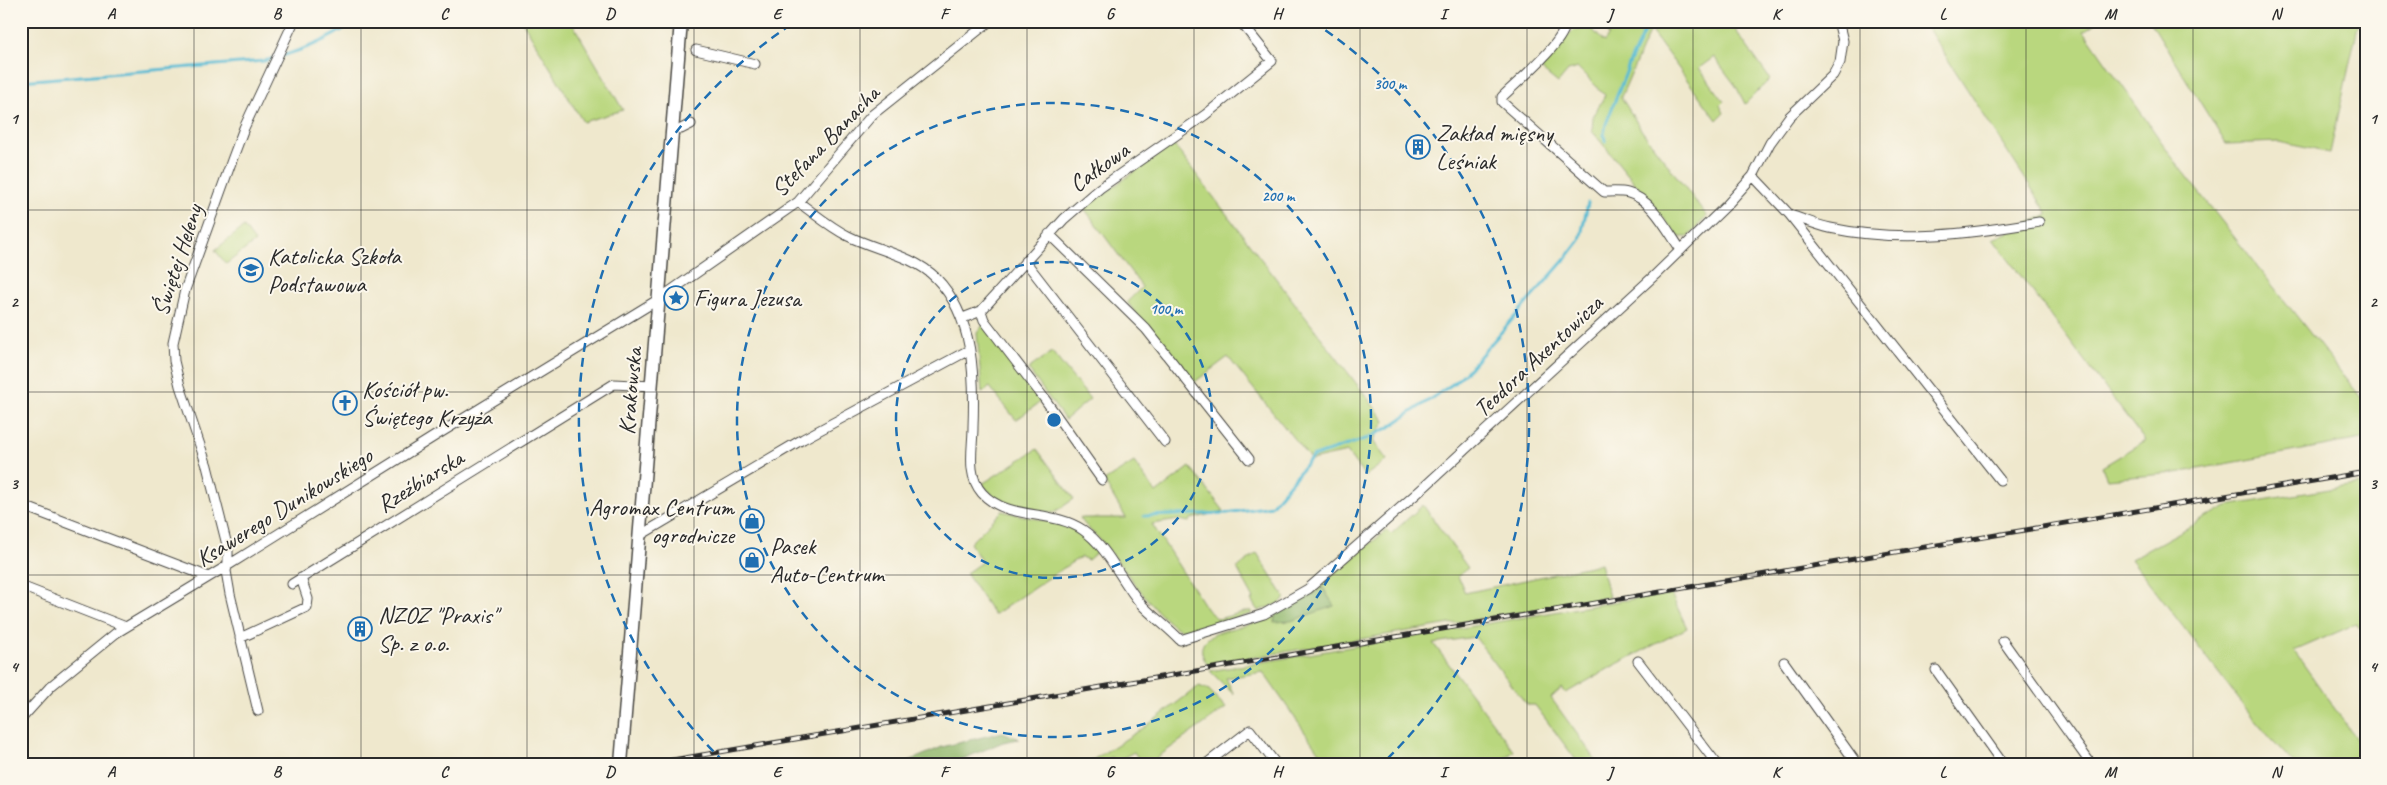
<svg xmlns="http://www.w3.org/2000/svg" width="2387" height="785" font-family="Caveat,sans-serif">
<style>
.green{fill:#b9d77e;stroke:#728154}
.forest{fill:#92b86d;stroke:#5e724c}
.lines{fill:none;stroke-linecap:round;stroke-linejoin:round}
.stream{stroke:#56bbd4;stroke-width:3}
.street-casing{stroke:#484743;stroke-width:11}
.secondary-casing{stroke:#484743;stroke-width:15}
.street{stroke:#fff;stroke-width:9}
.secondary{stroke:#fff;stroke-width:12}
.rail-casing{stroke:#2b2b2b;stroke-width:5}
.rail{stroke:#fbf7ec;stroke-width:3;stroke-dasharray:9;stroke-linecap:butt}
.grid{fill:none;stroke:#2b2b2b;stroke-width:1;stroke-opacity:0.55}
.ring{fill:none;stroke:#1f6fb2;stroke-width:2.5;stroke-dasharray:9 6}
.labels{text-anchor:middle;stroke-width:4;stroke-linejoin:round;paint-order:stroke}
.poi-label{font-size:24px;fill:#2b2b2b;stroke:#fbf7ec;text-anchor:start}
.street-label{font-size:24px;fill:#2b2b2b;stroke:#fbf7ec}
.centre{fill:#1f6fb2;stroke:#fbf7ec;stroke-width:2.5}
.ring-label{font-size:15px;text-anchor:middle;font-weight:bold;fill:#1f6fb2;stroke:#fbf7ec;stroke-width:4;stroke-linejoin:round;paint-order:stroke}
.neatline{fill:none;stroke:#2b2b2b;stroke-width:2}
.grid-label{font-size:16px;text-anchor:middle;font-weight:bold;fill:#2b2b2b}
</style>
<rect width="100%" height="100%" fill="#fbf7ec"/>
<filter id="ink" filterUnits="userSpaceOnUse"><feTurbulence type="fractalNoise" baseFrequency=".02" numOctaves="2"/><feDisplacementMap in="SourceGraphic" scale="10" xChannelSelector="R" yChannelSelector="G"/><feConvolveMatrix kernelMatrix="1 2 1 2 8 2 1 2 1" color-interpolation-filters="sRGB"/></filter>
<filter id="wash" filterUnits="userSpaceOnUse"><feTurbulence type="fractalNoise" baseFrequency=".0096" numOctaves="4" result="noise"/><feDisplacementMap in="SourceGraphic" scale="20" xChannelSelector="R" yChannelSelector="G"/><feGaussianBlur stdDeviation="1.12" result="paint"/><feColorMatrix in="noise" values="0 0 0 0 0 0 0 0 0 0 0 0 0 0 0 0 0 1.4 0 .05"/><feComposite in="paint" operator="in"/></filter>
<g filter="url(#wash)">
<rect width="100%" height="100%" fill="#efe8cd"/>
<!-- green -->
<path class="green" d="M522 21H571L623 110 583 122Z
M1597 21H1729L1770 79 1745 104 1736 86 1714 57 1699 68 1724 101 1720 105 1724 113 1717 120 1650 30 1621 97 1642 131 1707 216 1688 237H1679L1592 131 1593 117 1605 95 1578 68 1568 71 1558 83 1536 65 1574 30 1592 29 1604 42 1609 35Z
M1923 21H2098L2084 31 2179 167 2366 404V438L2176 473 2107 479 2102 467 2145 441 1993 239 2048 214Z
M2150 21H2359L2330 153 2279 142 2226 144Z
M1173 144 1385 421 1373 441 1387 460 1365 476 1347 452 1311 460 1228 357 1192 384 1127 302 1142 287 1084 208Z
M244 227 255 242 226 264 215 250Z
M984 324 1042 401 1016 420 990 387 982 393 977 333Z
M1052 352 1090 399 1065 420 1028 369Z
M1037 449 1074 499 1053 513 1012 506 995 498 982 484Z
M1134 462 1156 493 1190 467 1224 511 1191 519 1189 522 1179 520 1152 524 1207 610 1218 619 1248 611H1252L1251 614C1231 619 1205 632 1183 630 1162 627 1119 560 1103 543 1095 534 1086 528 1080 518H1126L1104 481Z
M2366 483V635L2356 624 2294 651 2366 753V764H2294L2257 723 2131 559 2227 506Z
M1423 505 1468 568 1458 576 1465 593 1600 564 1609 597 1208 665C1184 633 1235 629 1254 623 1262 621 1269 617 1276 614L1274 621 1334 606 1322 586 1307 598 1306 596 1387 530 1391 534Z
M1002 511 1072 527 1099 550 1088 560 1081 557 1071 563 994 615 966 573 982 562 970 543Z
M1257 553 1285 598 1280 603 1258 611 1251 600 1254 599 1237 568Z
M1671 594 1687 628 1615 665 1566 693 1562 688 1551 698 1596 760 1594 764 1590 760 1586 764H1579L1535 705H1527L1475 637 1433 643 1514 751 1498 764H1327L1263 672 1226 678 1234 695 1210 671 1619 601Z
M1199 686 1209 690 1226 708 1148 764H1142L1134 752 1117 761 1111 757 1101 764H1093L1091 761 1145 727Z"/>
<!-- forest -->
<path class="forest" d="M1322 586 1334 606 1291 621 1274 622 1276 614 1306 596 1308 598Z
M1003 732 1019 739 1003 742 951 764H902L942 747Z"/>
<g class="lines">
<!-- stream -->
<path class="stream" d="M21 81 264 61C298 52 327 42 355 21
M1605 141 1604 134 1606 124 1630 62 1649 21
M1144 516 1227 513 1271 506 1312 457 1368 438 1388 428 1454 383 1468 370 1567 257 1580 240 1588 203"/>
</g>
</g>
<g filter="url(#ink)">
<g class="lines">
<!-- street casing -->
<g class="street-casing">
<path id="street" d="M1566 21C1566 42 1518 81 1502 97V102L1604 192C1611 192 1620 191 1628 193 1652 199 1667 230 1681 250
M696 50 755 64
M681 129 691 124
M1753 176 1790 215 2000 480
M798 202C814 213 830 227 848 236 876 250 913 255 936 278 974 317 975 376 973 427 973 448 966 475 982 493 1007 521 1053 509 1083 530 1108 547 1121 581 1141 604 1153 617 1168 627 1180 640L1264 614 1308 589 1423 488 1655 275 1726 206 1753 176 1770 143 1789 117 1833 75 1840 62 1843 41 1838 21
M1790 215C1803 219 1816 225 1830 228 1900 243 1969 234 2039 222
M1049 234 1146 329 1249 459
M1025 261 1165 442
M981 311 984 320 1044 398 1102 480
M963 318 981 311 1064 219 1100 188 1205 115 1272 61 1240 21
M21 505 209 577
M639 536 803 439 969 350
M292 584 614 384 652 386
M21 586 126 627
M240 638 307 607 308 599 301 578
M2003 641 2091 764
M1638 661 1717 764
M1784 662 1857 764
M1936 670 2003 764
M258 711 230 594 226 571 228 562V549L207 466 180 386 174 361 173 343 185 290 232 160 244 128 294 21
M21 719 51 686 116 633 227 566 435 436 659 299 798 202 872 115 990 21
M1206 764 1250 730 1276 764"/>
</g>
<!-- secondary casing -->
<g class="secondary-casing">
<path id="secondary" d="M621 764 681 21"/>
</g>
<!-- street -->
<use href="#street" class="street"/>
<!-- secondary -->
<use href="#secondary" class="secondary"/>
<!-- rail casing -->
<g class="rail-casing">
<path id="rail" d="M649 764 2366 472"/>
</g>
<!-- rail -->
<use href="#rail" class="rail"/>
</g>
</g>
<!-- grid -->
<path class="grid" d="M194 21V764M361 21V764M527 21V764M694 21V764M860 21V764M1027 21V764M1194 21V764M1360 21V764M1527 21V764M1693 21V764M1860 21V764M2026 21V764M2193 21V764M21 210H2366M21 392H2366M21 575H2366"/>
<!-- distance rings -->
<g class="ring">
<circle cx="1054" cy="420" r="158"/>
<circle cx="1054" cy="420" r="317"/>
<path d="M724 762A475 475 0 0 1 795 22M1313 22A475 475 0 0 1 1384 762"/>
</g>
<!-- icons -->
<defs>
<g id="building-ring" transform="scale(1.25)"><circle r="9.5" fill="#fbf7ec" stroke="#1f6fb2" stroke-width="1.5"/><path d="M-4-6H4V6H1V3H-1V6H-4ZM-2.5-4.3h1.7v1.8h-1.7ZM.8-4.3h1.7v1.8H.8ZM-2.5-1h1.7V.8h-1.7ZM.8-1h1.7V.8H.8Z" fill="#1f6fb2"/></g>
<g id="school-ring" transform="scale(1.25)"><circle r="9.5" fill="#fbf7ec" stroke="#1f6fb2" stroke-width="1.5"/><path d="M0-5L7-2L0 1L-7-2ZM-4 1L0 2.5L4 1V4Q0 6-4 4Z" fill="#1f6fb2"/></g>
<g id="sight-ring" transform="scale(1.25)"><circle r="9.5" fill="#fbf7ec" stroke="#1f6fb2" stroke-width="1.5"/><path d="M0-6L1.8-2.2L6-1.7L2.9 1.2L3.7 5.4L0 3.3L-3.7 5.4L-2.9 1.2L-6-1.7L-1.8-2.2Z" fill="#1f6fb2"/></g>
<g id="church-ring" transform="scale(1.25)"><circle r="9.5" fill="#fbf7ec" stroke="#1f6fb2" stroke-width="1.5"/><path d="M-1.2-6h2.4v3.5h3.3v2.4h-3.3V6h-2.4V-.1h-3.3v-2.4h3.3Z" fill="#1f6fb2"/></g>
<g id="shop-ring" transform="scale(1.25)"><circle r="9.5" fill="#fbf7ec" stroke="#1f6fb2" stroke-width="1.5"/><path d="M-5-2.5h2.3a2.7 3.5 0 0 1 5.4 0H5L5.5 6h-11ZM-1.5-2.5h3a1.5 2.3 0 0 0-3 0Z" fill="#1f6fb2"/></g>
</defs>
<g fill-rule="evenodd">
<use href="#building-ring" x="1418" y="147"/>
<use href="#school-ring" x="251" y="270"/>
<use href="#sight-ring" x="676" y="298"/>
<use href="#church-ring" x="345" y="403"/>
<use href="#shop-ring" x="752" y="521"/>
<use href="#shop-ring" x="752" y="560"/>
<use href="#building-ring" x="360" y="629"/>
</g>
<g class="labels">
<!-- poi labels -->
<g class="poi-label">
<text x="1436" y="141">Zakład mięsny<tspan x="1436" dy="28">Leśniak</tspan></text>
<text x="268" y="264">Katolicka Szkoła<tspan x="268" dy="28">Podstawowa</tspan></text>
<text x="694" y="306">Figura Jezusa</text>
<text x="362" y="397">Kościół pw.<tspan x="362" dy="28">Świętego Krzyża</tspan></text>
<text x="734" y="515" text-anchor="end">Agromax Centrum<tspan x="734" dy="28">ogrodnicze</tspan></text>
<text x="770" y="554">Pasek<tspan x="770" dy="28">Auto-Centrum</tspan></text>
<text x="378" y="623">NZOZ "Praxis"<tspan x="378" dy="28">Sp. z o.o.</tspan></text>
</g>
<!-- street labels -->
<g class="street-label">
<text transform="translate(825 141) rotate(-46)" y="8">Stefana Banacha</text>
<text transform="translate(1099 167) rotate(-36)" y="8">Całkowa</text>
<text transform="translate(177 260) rotate(-72)" y="8">Świętej Heleny</text>
<text transform="translate(1538 356) rotate(-43)" y="8">Teodora Axentowicza</text>
<text transform="translate(630 391) rotate(-85)" y="8">Krakowska</text>
<text transform="translate(420 481) rotate(-32)" y="8">Rzeźbiarska</text>
<text transform="translate(284 507) rotate(-32)" y="8">Ksawerego Dunikowskiego</text>
</g>
</g>
<circle cx="1054" cy="420" r="8" class="centre"/>
<g class="ring-label">
<text x="1390" y="89">300 m</text>
<text x="1278" y="201">200 m</text>
<text x="1166" y="314">100 m</text>
</g>
<!-- margin -->
<rect width="2387" height="785" fill="none" stroke="#fbf7ec" stroke-width="55"/>
<rect x="28" y="28" width="2332" height="730" class="neatline"/>
<g class="grid-label">
<text x="111" y="19">A</text>
<text x="277" y="19">B</text>
<text x="444" y="19">C</text>
<text x="610" y="19">D</text>
<text x="777" y="19">E</text>
<text x="944" y="19">F</text>
<text x="1110" y="19">G</text>
<text x="1277" y="19">H</text>
<text x="1443" y="19">I</text>
<text x="1610" y="19">J</text>
<text x="1776" y="19">K</text>
<text x="1943" y="19">L</text>
<text x="2110" y="19">M</text>
<text x="2276" y="19">N</text>
<text x="14" y="124">1</text>
<text x="2373" y="124">1</text>
<text x="14" y="307">2</text>
<text x="2373" y="307">2</text>
<text x="14" y="489">3</text>
<text x="2373" y="489">3</text>
<text x="14" y="672">4</text>
<text x="2373" y="672">4</text>
<text x="111" y="777">A</text>
<text x="277" y="777">B</text>
<text x="444" y="777">C</text>
<text x="610" y="777">D</text>
<text x="777" y="777">E</text>
<text x="944" y="777">F</text>
<text x="1110" y="777">G</text>
<text x="1277" y="777">H</text>
<text x="1443" y="777">I</text>
<text x="1610" y="777">J</text>
<text x="1776" y="777">K</text>
<text x="1943" y="777">L</text>
<text x="2110" y="777">M</text>
<text x="2276" y="777">N</text>
</g>
</svg>
